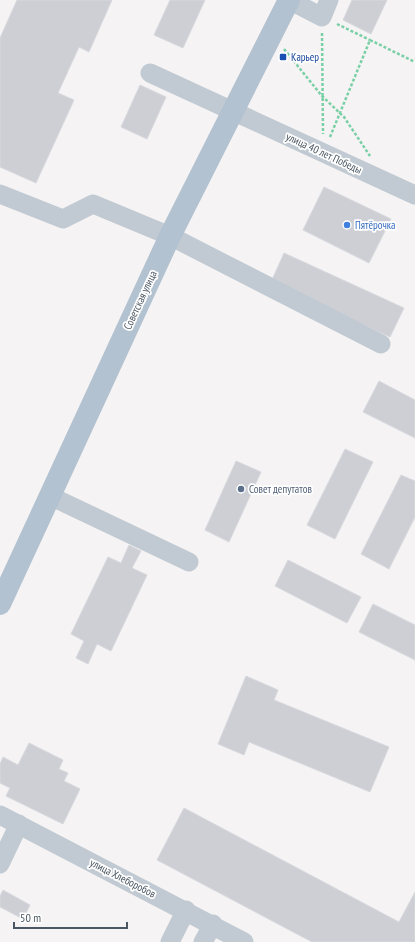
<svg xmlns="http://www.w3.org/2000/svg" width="415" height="942" font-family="'PT Sans Narrow',sans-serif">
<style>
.building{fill:#cdcfd5;stroke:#d7d9de}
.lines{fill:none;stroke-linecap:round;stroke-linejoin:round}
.path{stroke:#7ad0a6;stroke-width:2.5;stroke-dasharray:3 2;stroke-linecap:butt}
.minor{stroke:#c1cad2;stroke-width:19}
.major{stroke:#b3c2d1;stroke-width:22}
.transit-dot{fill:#1a4fb4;stroke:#fff;stroke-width:1.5}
.shop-dot{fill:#3f7fe0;stroke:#fff;stroke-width:1.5}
.service-dot{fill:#5c6f8a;stroke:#fff;stroke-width:1.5}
.labels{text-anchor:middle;stroke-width:3.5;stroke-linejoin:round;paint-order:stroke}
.transit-label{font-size:11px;fill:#164399;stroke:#fff;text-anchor:start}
.street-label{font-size:11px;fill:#4a5661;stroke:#fff}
.shop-label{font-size:11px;fill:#366cbe;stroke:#fff;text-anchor:start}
.service-label{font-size:11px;fill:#4e5e75;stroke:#fff;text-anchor:start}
</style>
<rect width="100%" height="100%" fill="#f5f3f3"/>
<!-- building -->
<path class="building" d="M17 0H112L89 52 79 47 58 93 74 100 36 183 0 167V38Z
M170 0H205L183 48 154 35Z
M352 0H387L371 34 343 20Z
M140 85 166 97 147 139 121 127Z
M324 187 391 219 369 263 303 230Z
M284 253 404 308 390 337 271 282Z
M379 381 415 400V438L363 412Z
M345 449 373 462 335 539 307 525Z
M236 461 261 472 229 542 205 530Z
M401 475 415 481V517L389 569 361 554Z
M129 545 141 551 132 568 147 575 111 651 97 644 88 664 76 658 84 641 71 634 108 557 121 563Z
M288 560 361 597 347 623 275 586Z
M373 604 415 625V660L359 632Z
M246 676 278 690 274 700 389 747 370 792 249 742 244 755 218 744Z
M29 743 63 760 59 769 68 773 64 781 80 789 63 824 6 796 10 788 0 783V764L3 757 18 765Z
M184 808 399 922 415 892V942H312L157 860Z
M3 890 30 905 23 919 0 907V896Z"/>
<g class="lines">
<!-- path -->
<path class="path" d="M337 24 370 40
M322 33 323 134
M284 49 322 96 344 117 370 156
M330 137 370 40 415 62"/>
<!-- minor -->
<path class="minor" d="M289 0 322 17 329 0
M150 73 415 195
M0 194 63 219 93 204 170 236 381 344
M50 496 189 562
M0 815 244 942
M0 864 19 824
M170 942 186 910
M203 942 213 924"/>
<!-- major -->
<path class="major" d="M0 604 170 236 289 0"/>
</g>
<!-- markers -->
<rect class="transit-dot" x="279" y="53" width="8" height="8" rx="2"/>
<circle class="shop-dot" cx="347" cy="225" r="4"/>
<circle class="service-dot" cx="241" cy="489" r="4"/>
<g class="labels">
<!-- transit labels -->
<g class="transit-label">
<text x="291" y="61">Карьер</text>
</g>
<!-- street labels -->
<g class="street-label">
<text transform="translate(324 153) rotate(25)" y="4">улица 40 лет Победы</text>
<text transform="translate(140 300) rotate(-65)" y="4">Советская улица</text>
<text transform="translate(123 878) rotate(27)" y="4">улица Хлеборобов</text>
</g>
<!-- shop labels -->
<g class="shop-label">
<text x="355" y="229">Пятёрочка</text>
</g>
<!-- service labels -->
<g class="service-label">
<text x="249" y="493">Совет депутатов</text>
</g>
</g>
<!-- scale -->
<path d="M14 922v6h113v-6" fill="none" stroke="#4a5661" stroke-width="2"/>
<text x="20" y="922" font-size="12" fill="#4a5661" stroke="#ffffff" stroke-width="3" paint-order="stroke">50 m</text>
</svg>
